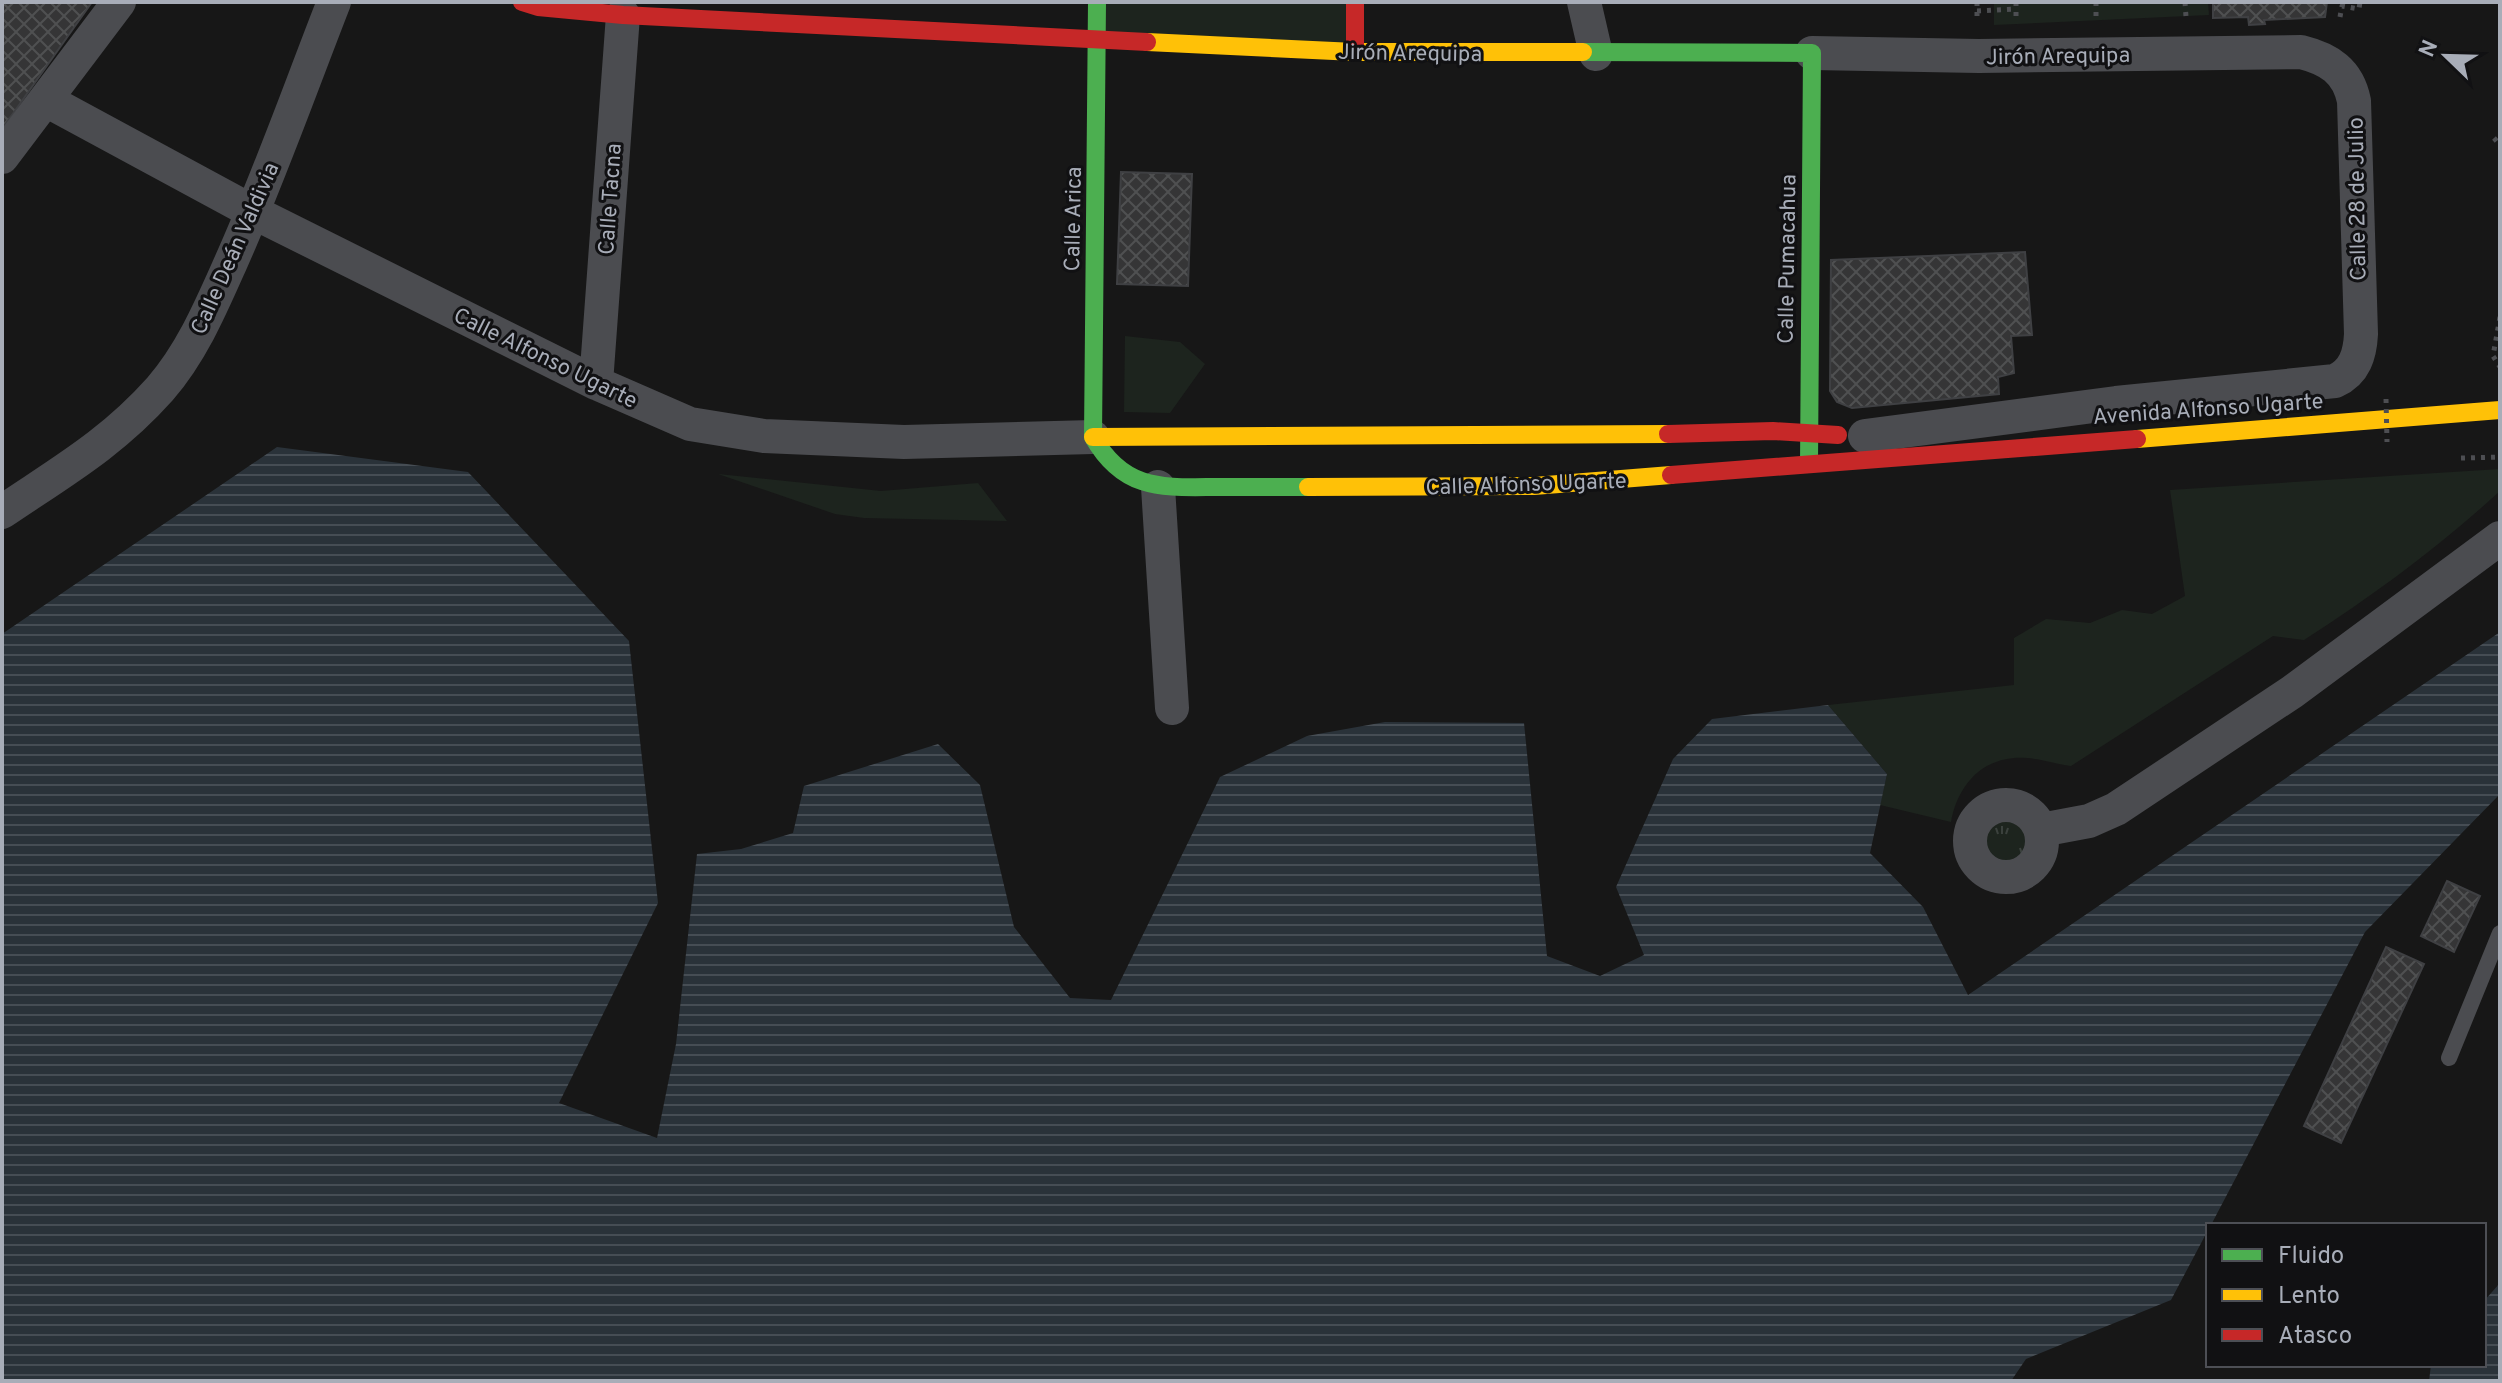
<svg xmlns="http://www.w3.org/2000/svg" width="2502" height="1383" font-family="Overpass,sans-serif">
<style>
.grass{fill:url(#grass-tufts)}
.park{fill:#1d241e}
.water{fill:url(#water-rules)}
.building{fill:url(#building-cross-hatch);stroke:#3f4043;stroke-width:2}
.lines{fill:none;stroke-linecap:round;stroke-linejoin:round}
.path{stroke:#4d4e52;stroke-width:5;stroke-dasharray:4 6;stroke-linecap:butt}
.lane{stroke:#4b4c50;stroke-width:16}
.street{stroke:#4b4c50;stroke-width:34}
.fast{stroke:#4caf50;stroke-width:18}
.slow{stroke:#ffc107;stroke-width:18}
.jam{stroke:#c62828;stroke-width:18}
.path-bridge{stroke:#4d4e52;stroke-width:5;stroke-dasharray:4 6;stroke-linecap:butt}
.labels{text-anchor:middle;stroke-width:6;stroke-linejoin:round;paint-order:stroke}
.street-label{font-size:22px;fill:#a8adb8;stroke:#111113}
</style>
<defs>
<pattern id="grass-tufts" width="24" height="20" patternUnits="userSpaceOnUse" patternTransform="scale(2)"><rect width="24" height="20" fill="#1d241e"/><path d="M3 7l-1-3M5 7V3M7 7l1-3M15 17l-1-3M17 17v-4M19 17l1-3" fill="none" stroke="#3b413d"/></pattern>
<pattern id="water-rules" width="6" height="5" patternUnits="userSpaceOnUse" patternTransform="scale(2)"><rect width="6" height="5" fill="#2a3239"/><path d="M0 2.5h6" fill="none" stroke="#464d54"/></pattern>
<pattern id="building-cross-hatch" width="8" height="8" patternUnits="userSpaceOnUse" patternTransform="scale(2)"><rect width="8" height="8" fill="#353536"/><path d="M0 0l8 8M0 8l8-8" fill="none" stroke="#4f5051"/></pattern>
</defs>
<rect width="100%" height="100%" fill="#171717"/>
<!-- grass -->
<path class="grass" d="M1982 841a22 22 0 1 1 44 0a22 22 0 1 1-44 0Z"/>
<!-- park -->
<path class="park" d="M1100 2H1355V52L1099 39Z
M1994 2H2208L2209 15 1994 25Z
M1125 336 1180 342 1205 364 1170 413 1124 412Z
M2500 469V491C2439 547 2374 595 2304 640L2273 636 2071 766C2056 764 2042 759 2028 758 1985 754 1958 783 1951 822L1880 805 1887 774 1828 705 2014 685V638L2046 619 2090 623 2122 610 2152 614 2185 596 2170 490Z
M718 474 881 491 978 483 1007 521 864 518 835 514Z"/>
<!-- water -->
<path class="water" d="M277 447 468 472 629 641 658 903 559 1103 657 1138 676 1044 697 854 741 849 793 833 804 786 938 744 980 785 1014 927 1070 998 1111 1000 1220 777 1307 736 1385 722 1524 723 1547 956 1600 976 1644 955 1616 887 1673 759 1712 719 1828 705 1887 774 1870 853 1923 907 1968 995 2500 632V794L2365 932 2211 1225H2208V1230L2171 1300 2026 1359 2011 1381H2V634Z
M2500 1283V1381H2429L2431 1365H2484V1301Z"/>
<!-- building -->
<path class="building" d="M2 2H92L2 129Z
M2213 2H2327L2325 17 2264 20 2265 24 2249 25 2248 17 2213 18Z
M1121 172 1192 174 1188 286 1117 284Z
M2025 252 2032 335 2011 336 2014 373 1998 377 1999 394 1852 408 1837 402 1830 391 1831 260Z
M2447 881 2480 896 2454 952 2421 936Z
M2386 947 2424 964 2341 1143 2304 1126Z"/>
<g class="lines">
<!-- path -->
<path class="path" d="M1977 2V19
M2016 2V19
M2096 2V21
M2185 2 2186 17
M1977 11 2016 9
M2340 17 2342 6 2359 9 2360 2
M2494 138 2500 145
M2500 317 2493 356 2500 367
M2461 458 2500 457"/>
<!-- lane -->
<path class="lane" d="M2449 1058 2500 933"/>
<!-- street -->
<path class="street" d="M1584 2 1596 54
M1812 53 1979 56 2301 52C2329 59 2348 71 2354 101L2361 334C2360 354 2355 372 2335 381L2116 403 1865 436
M46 100 253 212 596 383 690 424 764 436 904 442 1093 437
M2 157 119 2
M596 383 623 15
M1158 487 1172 708
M2 512C61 472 111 444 160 389 192 352 211 307 231 262 269 177 300 89 334 2
M1970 841a36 36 0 1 1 72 0a36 36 0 1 1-72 0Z
M2041 830 2089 821 2116 809 2292 692 2500 538"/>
<!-- fast -->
<path class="fast" d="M1097 2 1093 437C1125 493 1165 487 1221 487 1250 487 1279 487 1308 487
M1583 52 1812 53 1809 464"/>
<!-- slow -->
<path class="slow" d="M1147 42 1355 52H1583
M1093 437 1668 434
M2137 439 2500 410
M1308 487 1534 486 1671 475"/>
<!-- jam -->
<path class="jam" d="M522 2 538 7 623 15 1147 42
M1355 2V52
M1668 434 1773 431 1838 435
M1671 475 2137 439"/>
<!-- path-bridge -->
<path class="path-bridge" d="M2386 399 2387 442"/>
</g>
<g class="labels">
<!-- street labels -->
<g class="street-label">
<text transform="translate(1410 52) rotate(1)" y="8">Jirón Arequipa</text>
<text transform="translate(2058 55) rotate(-1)" y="8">Jirón Arequipa</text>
<text transform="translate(609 199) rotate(-86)" y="8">Calle Tacna</text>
<text transform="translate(2356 199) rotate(-91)" y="8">Calle 28 de Julio</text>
<text transform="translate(1072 219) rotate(-89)" y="8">Calle Arica</text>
<text transform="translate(234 248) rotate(-66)" y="8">Calle Deán Valdivia</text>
<text transform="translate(1786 259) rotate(-89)" y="8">Calle Pumacahua</text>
<text transform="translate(546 357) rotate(26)" y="8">Calle Alfonso Ugarte</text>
<text transform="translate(2208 408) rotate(-4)" y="8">Avenida Alfonso Ugarte</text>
<text transform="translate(1526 483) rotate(-2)" y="8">Calle Alfonso Ugarte</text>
</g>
</g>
<!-- border -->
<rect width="2502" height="1383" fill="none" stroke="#a8adb8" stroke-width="8"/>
<!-- legend -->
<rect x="2206" y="1223" width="280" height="144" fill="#111113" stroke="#4d4f55" stroke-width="2"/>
<rect x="2222" y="1249" width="40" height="12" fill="#4caf50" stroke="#4d4f55" stroke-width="2"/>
<text x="2278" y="1263" font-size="24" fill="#a8adb8">Fluido</text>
<rect x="2222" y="1289" width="40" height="12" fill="#ffc107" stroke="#4d4f55" stroke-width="2"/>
<text x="2278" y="1303" font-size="24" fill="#a8adb8">Lento</text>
<rect x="2222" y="1329" width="40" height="12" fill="#c62828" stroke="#4d4f55" stroke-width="2"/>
<text x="2278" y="1343" font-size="24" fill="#a8adb8">Atasco</text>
<!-- north arrow -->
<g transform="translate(2446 56) rotate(293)" stroke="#111113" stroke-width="6" paint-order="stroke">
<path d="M0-6L14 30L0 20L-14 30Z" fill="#a8adb8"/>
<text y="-12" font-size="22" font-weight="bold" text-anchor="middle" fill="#a8adb8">N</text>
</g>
</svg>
